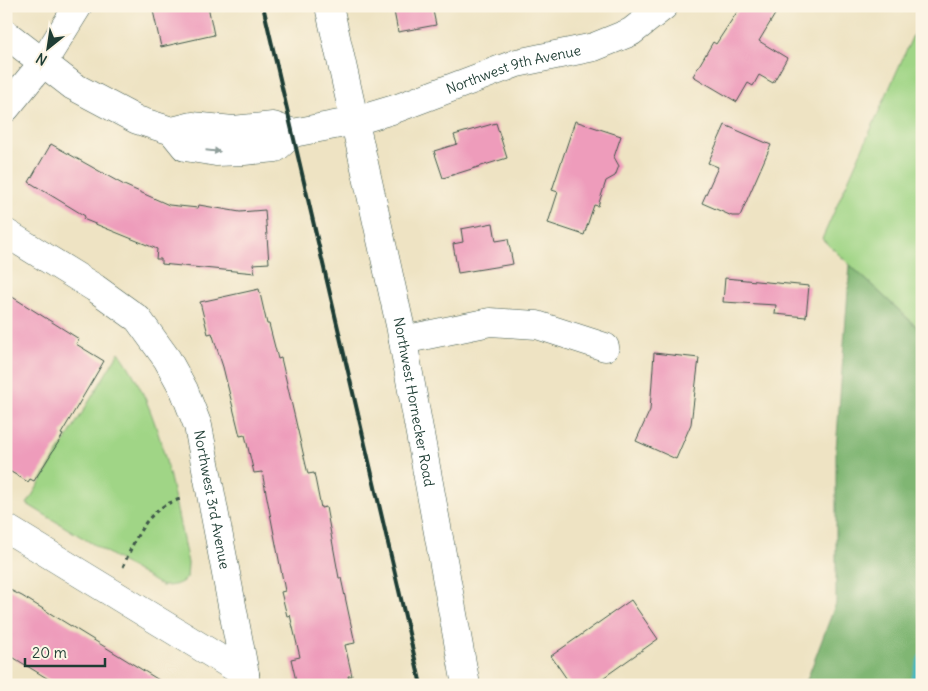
<svg xmlns="http://www.w3.org/2000/svg" width="928" height="691" font-family="Delius,sans-serif">
<style>
.green{fill:#a0d586;stroke:#60895d}
.forest{fill:#80b673;stroke:#507a54}
.lines{fill:none;stroke-linecap:round;stroke-linejoin:round}
.stream{stroke:#4ab9c2;stroke-width:8}
.building{fill:#ee9cbb}
.minor-casing{stroke:#3e5649;stroke-width:29}
.path{stroke:#3e5649;stroke-width:3;stroke-dasharray:4 4;stroke-linecap:butt}
.minor{stroke:#fff;stroke-width:28}
.rail{stroke:#1f3d34;stroke-width:4}
.oneway{fill:#8f9e9a}
.labels{text-anchor:middle;stroke-width:5;stroke-linejoin:round;paint-order:stroke}
.street-label{font-size:14px;fill:#1f3d34;stroke:#fcf5e5}
</style>
<rect width="100%" height="100%" fill="#fcf5e5"/>
<filter id="ink" filterUnits="userSpaceOnUse"><feTurbulence type="fractalNoise" baseFrequency=".02" numOctaves="2"/><feDisplacementMap in="SourceGraphic" scale="10" xChannelSelector="R" yChannelSelector="G"/><feConvolveMatrix kernelMatrix="1 2 1 2 8 2 1 2 1" color-interpolation-filters="sRGB"/></filter>
<filter id="wash" filterUnits="userSpaceOnUse"><feTurbulence type="fractalNoise" baseFrequency=".0096" numOctaves="4" result="noise"/><feDisplacementMap in="SourceGraphic" scale="20" xChannelSelector="R" yChannelSelector="G"/><feGaussianBlur stdDeviation="1.12" result="paint"/><feColorMatrix in="noise" values="0 0 0 0 0 0 0 0 0 0 0 0 0 0 0 0 0 1.4 0 .05"/><feComposite in="paint" operator="in"/></filter>
<g filter="url(#wash)">
<rect width="100%" height="100%" fill="#eee3c3"/>
<!-- green -->
<path class="green" d="M922 15V331L822 239Z
M119 352C163 413 172 491 188 563L187 578C179 585 173 586 162 586L27 504Z"/>
<!-- forest -->
<path class="forest" d="M850 265 922 332V685H805L836 603V449Z"/>
<g class="lines">
<!-- stream -->
<path class="stream" d="M913 685 922 658"/>
</g>
<g id="blocks">
<!-- building -->
<path class="building" d="M152 6H208L214 35 161 47Z
M393 6H432L436 25 398 32Z
M741 6H780L759 41 787 58 773 83 759 75 753 86 748 83 737 102 693 76 713 42 716 44Z
M575 121 621 136 614 157 619 166 615 176 606 181 598 206 594 205 584 235 548 223 558 192 552 190Z
M496 123 507 158 443 178 434 151 457 144 454 135Z
M725 125 771 145 740 216H732L702 203 718 167 708 163Z
M51 144 124 185 169 205 198 208 199 205 240 212 265 210 269 263 253 264 255 273 161 264V259H156L157 249 83 219 85 216 29 182Z
M493 223 496 241 508 239 513 264 458 273 453 244 463 242 461 229Z
M725 278 809 286 806 317 775 314 776 305 723 302Z
M259 289 267 324H269L278 359 281 358 308 474 314 473 321 508 326 507 339 578H341L355 643 345 645 352 676H348L350 685H297L291 659 300 657 290 615 287 616 281 592 285 591 262 472 254 473 245 435 240 436 223 367 212 333 208 334 200 302Z
M6 293 79 339 76 344 104 361 61 434 63 435 34 481 30 479 28 482 6 469Z
M654 353 699 358 691 424 676 459 636 441 650 410Z
M6 588 22 596 167 685H58L6 653Z
M631 600 658 639 593 685H571L551 656Z"/>
</g>
</g>
<g filter="url(#ink)">
<use href="#blocks" fill-opacity="0" stroke="#3e5649" stroke-width="1"/>
<g class="lines">
<!-- minor casing -->
<g class="minor-casing">
<g id="minor">
<path id="s1" d="M329 6 400 325 466 685"/>
<path id="s2" d="M6 34 73 86 137 120 172 131 185 147 216 152 244 151 276 148 293 133 355 121 395 109 517 63 594 47 631 32 664 6"/>
<path d="M6 108 42 64 78 6"/>
<path d="M172 131 192 126 233 130 273 126 293 133"/>
<path id="s3" d="M6 233 95 288 138 319 167 359 184 390 198 426 245 674V685"/>
<path d="M403 340 490 322 537 325 605 347"/>
<path d="M6 528 245 674"/>
</g>
</g>
<!-- path -->
<path class="path" d="M123 567C135 539 147 507 181 499"/>
<!-- minor -->
<use href="#minor" class="minor"/>
<!-- rail -->
<path class="rail" d="M263 6 421 685"/>
</g>
<!-- one-way arrows -->
<defs><path id="oneway-solid" d="M-6-.8H1V-3.2L6.5 0L1 3.2V.8H-6Z" transform="scale(1.25)"/></defs>
<use class="oneway" href="#oneway-solid" transform="translate(213 151) rotate(6)"/>
</g>
<g class="labels">
<!-- street labels -->
<g class="street-label">
<text dy="5" stroke="none"><textPath href="#s2" startOffset="559">Northwest 9th Avenue</textPath></text>
<text dy="5" stroke="none"><textPath href="#s1" startOffset="405">Northwest Hornecker Road</textPath></text>
<text dy="5" stroke="none"><textPath href="#s3" startOffset="356">Northwest 3rd Avenue</textPath></text>
</g>
</g>
<!-- margin -->
<rect width="928" height="691" fill="none" stroke="#fcf5e5" stroke-width="25"/>
<!-- north arrow -->
<g transform="translate(48 48) rotate(210)" stroke="#fcf5e5" stroke-width="4" paint-order="stroke">
<path d="M0-4L9 19L0 12L-9 19Z" fill="#1f3d34"/>
<text y="-8" font-size="14" font-weight="bold" text-anchor="middle" fill="#1f3d34">N</text>
</g>
<!-- scale -->
<path d="M25 658v8h80v-8" fill="none" stroke="#1f3d34" stroke-width="2.5"/>
<text x="32" y="658" font-size="15" fill="#1f3d34" stroke="#fcf5e5" stroke-width="4" paint-order="stroke">20 m</text>
</svg>
